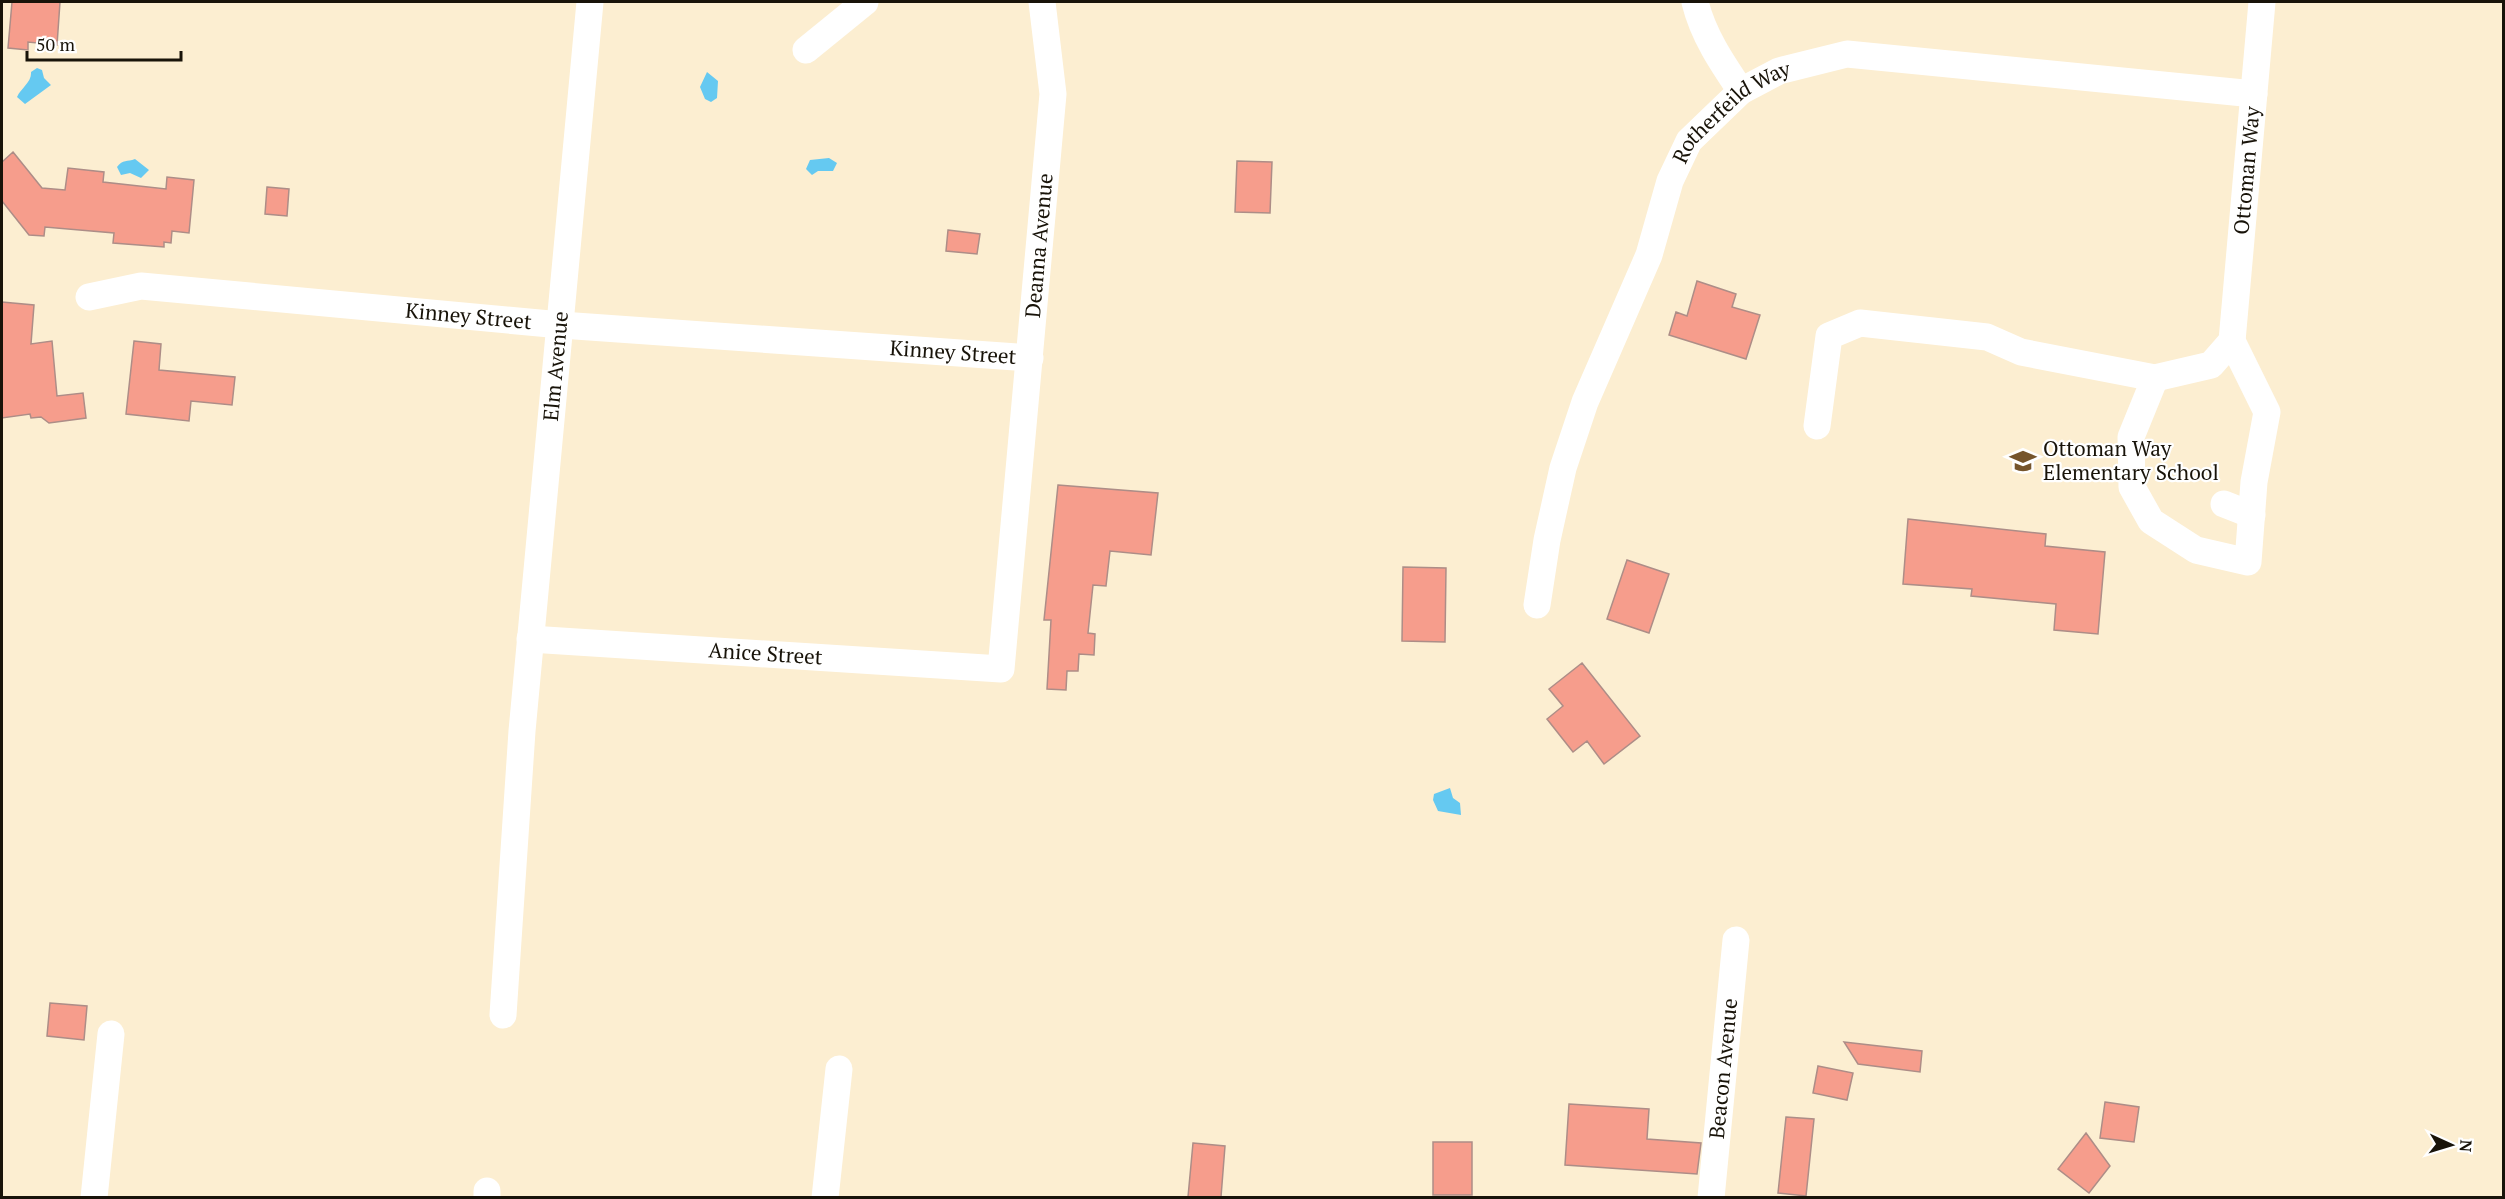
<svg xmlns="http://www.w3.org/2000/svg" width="2505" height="1199" font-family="'PT Serif',serif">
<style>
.water{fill:#65c9f1}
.building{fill:#f69d8c;stroke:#ad8d87;stroke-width:1.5}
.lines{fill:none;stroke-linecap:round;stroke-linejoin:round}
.minor{stroke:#fff;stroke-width:27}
.labels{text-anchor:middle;stroke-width:4.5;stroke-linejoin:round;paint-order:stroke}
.street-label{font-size:21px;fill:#181309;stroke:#fff}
.poi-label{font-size:21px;fill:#181309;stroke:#fff;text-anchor:start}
</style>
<rect width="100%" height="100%" fill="#fceed1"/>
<!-- water -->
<path class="water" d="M37 68 42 70 44 78 51 85 25 104 17 97C21 88 32 82 31 72Z
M707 72 718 81 717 98 711 102 705 99 700 87Z
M829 158 837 163 833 171H818L812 175 806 169 810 160Z
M135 159 149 170 141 178 130 173 121 175 117 167C123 159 127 162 135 159Z
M1450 788 1453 798 1460 803 1461 815 1438 811 1433 800 1434 794Z"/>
<!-- building -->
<path class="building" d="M12 2H60L57 45 28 42V50L8 48Z
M13 152 42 188 65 190 68 168 104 172 103 182 166 189 167 177 194 180 189 233 172 231 171 243 164 242V247L113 243 114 233 45 227 44 236 29 235 2 201V162Z
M1237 161 1272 162 1270 213 1235 212Z
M267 187 289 189 287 216 265 214Z
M948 230 980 234 977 254 946 251Z
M1697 281 1736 294 1732 307 1760 315 1746 359 1669 335 1676 312 1687 316Z
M2 302 34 305 31 344 52 341 57 396 83 393 86 418 49 423 41 417 31 418 30 414 2 418Z
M134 341 161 344 159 370 235 377 232 405 191 401 189 421 126 414Z
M1058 485 1158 493 1151 555 1110 551 1106 586 1093 585 1088 633 1095 634 1094 655 1079 654 1078 671H1067L1066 690 1047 689 1051 620H1044Z
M1908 519 2046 534 2045 546 2105 552 2098 634 2054 630 2056 604 1971 596 1972 589 1903 584Z
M1627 560 1669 574 1649 633 1607 619Z
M1403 567 1446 568 1445 642 1402 641Z
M1582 663 1640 736 1604 764 1587 741 1573 752 1547 719 1563 706 1549 689Z
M50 1003 87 1006 84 1040 47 1036Z
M1844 1042 1922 1051 1920 1072 1858 1064Z
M1818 1066 1853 1073 1847 1100 1813 1093Z
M2105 1102 2139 1107 2134 1142 2100 1138Z
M1569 1104 1649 1109 1647 1139 1701 1143 1697 1174 1565 1165Z
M1786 1117 1814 1119 1806 1196 1778 1193Z
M2086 1133 2110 1166 2089 1193 2058 1169Z
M1433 1142H1472V1195H1433Z
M1193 1143 1225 1146 1221 1197H1188Z"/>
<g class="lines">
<!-- minor -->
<g class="minor">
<path d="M1695 2C1703 35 1722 63 1741 91"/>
<path d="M806 50 865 2"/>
<path id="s1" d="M89 297 141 286 561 325 1030 358"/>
<path id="s2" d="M2232 341 2262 2"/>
<path d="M2155 378 2131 437 2132 487 2151 521 2196 550 2248 562 2254 482 2267 412 2232 341"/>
<path d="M1817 426 1829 336 1860 323 1987 337 2021 352 2155 378 2211 365 2232 341"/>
<path d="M2224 504 2252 515"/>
<path id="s3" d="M1537 605 1547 540 1563 468 1585 402 1649 255 1670 181 1689 141 1741 91 1779 71 1847 54 2254 94"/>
<path id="s4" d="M530 639 1001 669 1053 94 1042 2"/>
<path id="s5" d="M503 1015 522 731 590 2"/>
<path d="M94 1198 111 1034"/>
<path d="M487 1198V1191"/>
<path d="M825 1198 839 1069"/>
<path id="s6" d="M1711 1198 1736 940"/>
</g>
</g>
<!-- icons -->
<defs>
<g id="school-bare" transform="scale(2.07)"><path d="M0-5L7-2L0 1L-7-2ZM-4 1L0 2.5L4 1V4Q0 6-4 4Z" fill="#75542b" stroke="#fff" stroke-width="2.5" paint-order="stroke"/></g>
</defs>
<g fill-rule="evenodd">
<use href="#school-bare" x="2023" y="461"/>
</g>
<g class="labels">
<!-- street labels -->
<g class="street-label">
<text dy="7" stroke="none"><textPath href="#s3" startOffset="542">Rotherfeild Way</textPath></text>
<text dy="7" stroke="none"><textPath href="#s2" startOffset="171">Ottoman Way</textPath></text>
<text dy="7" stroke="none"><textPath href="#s4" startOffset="897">Deanna Avenue</textPath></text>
<text dy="7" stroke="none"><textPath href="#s1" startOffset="382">Kinney Street</textPath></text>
<text dy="7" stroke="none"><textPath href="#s1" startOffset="868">Kinney Street</textPath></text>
<text dy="7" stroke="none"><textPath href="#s5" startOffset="651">Elm Avenue</textPath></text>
<text dy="7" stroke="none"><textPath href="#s4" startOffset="236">Anice Street</textPath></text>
<text dy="7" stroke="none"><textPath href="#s6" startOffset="130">Beacon Avenue</textPath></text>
</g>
<!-- poi labels -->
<g class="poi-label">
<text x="2043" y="456">Ottoman Way<tspan x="2043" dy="24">Elementary School</tspan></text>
</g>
</g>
<!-- border -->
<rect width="2505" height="1199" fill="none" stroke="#181309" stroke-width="6"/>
<!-- north arrow -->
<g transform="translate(2451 1145) rotate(94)" stroke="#ffffff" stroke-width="4.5" paint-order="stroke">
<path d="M0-4.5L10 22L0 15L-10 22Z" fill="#181309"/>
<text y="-9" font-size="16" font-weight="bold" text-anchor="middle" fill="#181309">N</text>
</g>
<!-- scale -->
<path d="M27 51v9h154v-9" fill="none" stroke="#181309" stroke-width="3"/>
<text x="36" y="51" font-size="18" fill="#181309" stroke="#ffffff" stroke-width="4.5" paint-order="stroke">50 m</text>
</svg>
